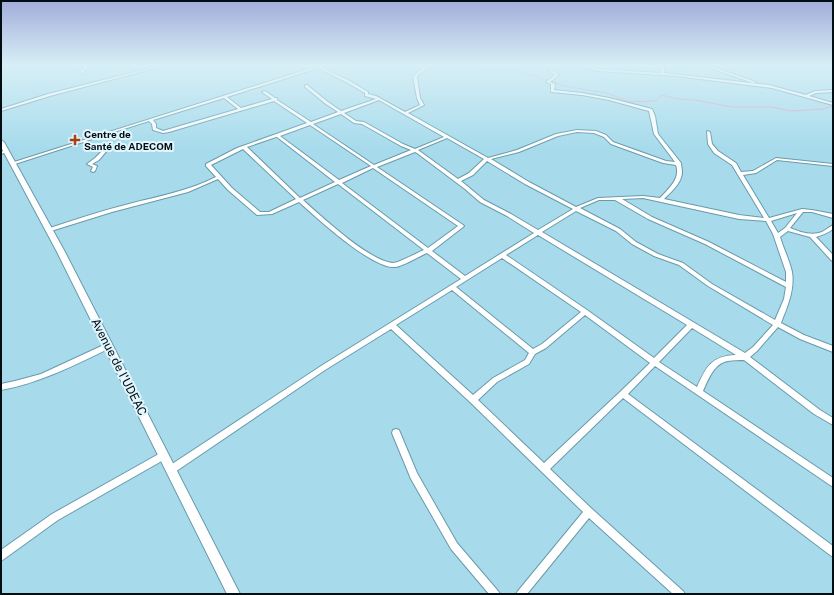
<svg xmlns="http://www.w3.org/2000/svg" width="834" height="595" font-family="'Public Sans',sans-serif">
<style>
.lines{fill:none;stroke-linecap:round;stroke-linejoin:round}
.stream{stroke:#daa0c5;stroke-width:1}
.minor-casing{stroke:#689aaa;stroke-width:2}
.major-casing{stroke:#689aaa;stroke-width:2}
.minor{fill:#fff;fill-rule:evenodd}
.major{fill:#fff;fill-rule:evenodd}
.poi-dot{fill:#a64114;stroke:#e2f6fd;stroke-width:1.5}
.labels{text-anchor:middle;stroke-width:4;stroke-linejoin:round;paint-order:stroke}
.far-poi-label{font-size:10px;font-weight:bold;fill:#000e14;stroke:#e2f6fd;text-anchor:start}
.street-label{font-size:12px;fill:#000e14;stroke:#e2f6fd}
</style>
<rect width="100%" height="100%" fill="#a7dbec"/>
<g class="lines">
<!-- stream -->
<path class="stream" d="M470 65 487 70 510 71 536 76 564 86 607 93 629 102 655 101 662 95 678 99 695 100 732 107H771L792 111 823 109 833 106"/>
<!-- minor casing -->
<g class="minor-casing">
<path id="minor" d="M85 65H89L83 73H81L80 72Z
M162 65H167L50 96 1 111V109L48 94Z
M321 65H324L322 68 348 80 368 92V94L376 96 405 112 420 105 417 98 413 77C418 71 426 65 433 65L419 74 417 77 420 98 424 105 408 113 488 158 517 150 556 134 577 130 596 131 606 135 613 142 666 161 675 162 654 134 649 111 609 100 582 95 551 92V84L546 82 555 75 549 71 552 70 559 75 550 82 555 84 554 90 582 93 609 98 652 109 655 116 658 134 681 163C681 166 682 169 682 172 682 183 671 192 664 199L739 215 764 218 732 165 714 153 708 144 707 131 710 132 712 144 718 151 736 163 741 172 753 171 776 158 833 164V166L777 160 756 173 743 175 769 218 802 209 812 210 833 214V218L812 212H803L790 228C800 232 811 236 822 232 826 230 829 227 833 225V229C828 233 822 235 816 237L833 255V261L831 260 810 237 788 231 780 237C783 247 790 262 792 272 795 290 787 307 781 323L804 335 833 346V352L800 339 778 327 757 351 750 357 820 410 833 418V425L814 414 744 360C739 360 733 360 728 361 714 363 708 380 703 391L833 478V487L655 366 628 394 833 546V557L830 555 623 398 550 469 592 509 683 591 685 594H673L589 518 527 594H516L518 591 583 512 470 402 391 329 325 370 175 472 172 473 169 472 168 469 169 466 321 366 461 279 427 253C420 256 403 266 396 267 373 270 317 218 299 202L272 214 257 215 228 190 218 179 188 192 112 212 51 231 49 232 46 230 47 229C74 220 101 211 129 204 159 196 189 191 216 177L206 166V164L237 148 307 123 274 101 169 132 163 133 153 130 152 124 149 121 86 141 96 147H107L109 148 99 160 92 164 97 166 95 171 93 172 91 171 93 167 87 164 95 158 104 149H94L83 142 15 164 11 163ZM318 68 346 82 365 93V96L376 99 341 111 328 102 307 85H305V87L326 104 338 112 311 122 277 100V98H275L265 91 262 92 272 99 241 108 227 97ZM224 98 238 109 163 131 156 128V124L153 120ZM379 100 444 137 415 149 403 144 364 122 356 121 344 113ZM341 114 354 123 362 124 401 146 411 150 374 165 313 124ZM310 125 371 166 339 180 280 136ZM577 132 594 133 604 137 611 144 663 163 676 165C681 179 668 189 660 198L643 196 598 198 576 207 529 182 491 159 519 152 558 136ZM276 137H277L335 182 300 198 247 147ZM447 138 484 159 469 173 458 179 418 150ZM243 149 296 199 269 212H260L232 188 211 165ZM415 152 417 153 465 189 480 202 507 216 534 233 465 276 432 251 463 227 464 226 463 225 377 167ZM487 161 525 184 573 209 538 230 511 214 484 200 461 181 473 175ZM373 168 458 226 428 248 342 183ZM338 184 424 250C417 253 398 263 393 263 369 261 322 217 303 200ZM643 198 739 219 766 221 773 234 786 272V282L709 242 652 217 622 199ZM599 200H615L648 219 705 244 786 287 784 299 775 320 712 284 683 263 658 254 636 242 620 229 580 208ZM576 211 616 231 632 244 654 256 679 265 708 286 773 325 753 347 745 353 542 232ZM797 213 785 228 778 233 771 221ZM538 235 687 325 654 358 587 310 506 255ZM502 258 581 312 542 344 533 349 456 287ZM452 290 529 353 525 360 493 378 473 395 396 325ZM585 315 650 363 620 392 544 463 478 400 497 382 529 364 535 354 546 348ZM692 328 736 355C711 356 706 367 697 387L659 362Z
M576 65H581L599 69 661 73V65H664V73L769 85 806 95 815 91 833 90V92L816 93 809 96 833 103V105L772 88 676 76 599 71Z
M702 65H707L756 82 753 83Z
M6 150 9 151 1 154V152Z
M108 343 110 344 111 346 110 348C75 365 40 383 1 390V384L15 381 41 374Z
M396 429 399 430 417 473 457 543 498 591 500 594H489L451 549 411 479 392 433 393 430Z
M164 451 167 452 168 455 167 458 58 520 4 559 1 561V550L52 514Z"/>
</g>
<!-- major casing -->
<g class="major-casing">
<path id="major" d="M1 140 4 142 65 252 240 594H227L57 252 1 147Z"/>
</g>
<!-- minor -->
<use href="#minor" class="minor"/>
<!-- major -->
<use href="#major" class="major"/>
</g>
<!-- sky -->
<linearGradient id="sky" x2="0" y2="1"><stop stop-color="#a2acda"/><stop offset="0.44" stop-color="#d7eff6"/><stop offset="1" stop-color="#d7eff6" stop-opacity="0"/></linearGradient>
<rect width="834" height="148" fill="url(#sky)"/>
<!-- markers -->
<path class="poi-dot" d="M73 134h4v4h4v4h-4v4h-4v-4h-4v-4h4z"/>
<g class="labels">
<!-- far-poi labels -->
<g class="far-poi-label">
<text x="84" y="138">Centre de<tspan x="84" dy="12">Santé de ADECOM</tspan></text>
</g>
<!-- street labels -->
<g class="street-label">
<text transform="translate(119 367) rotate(63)" y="4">Avenue de I'UDEAC</text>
</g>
</g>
<!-- border -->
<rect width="834" height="595" fill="none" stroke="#000e14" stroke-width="4"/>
</svg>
